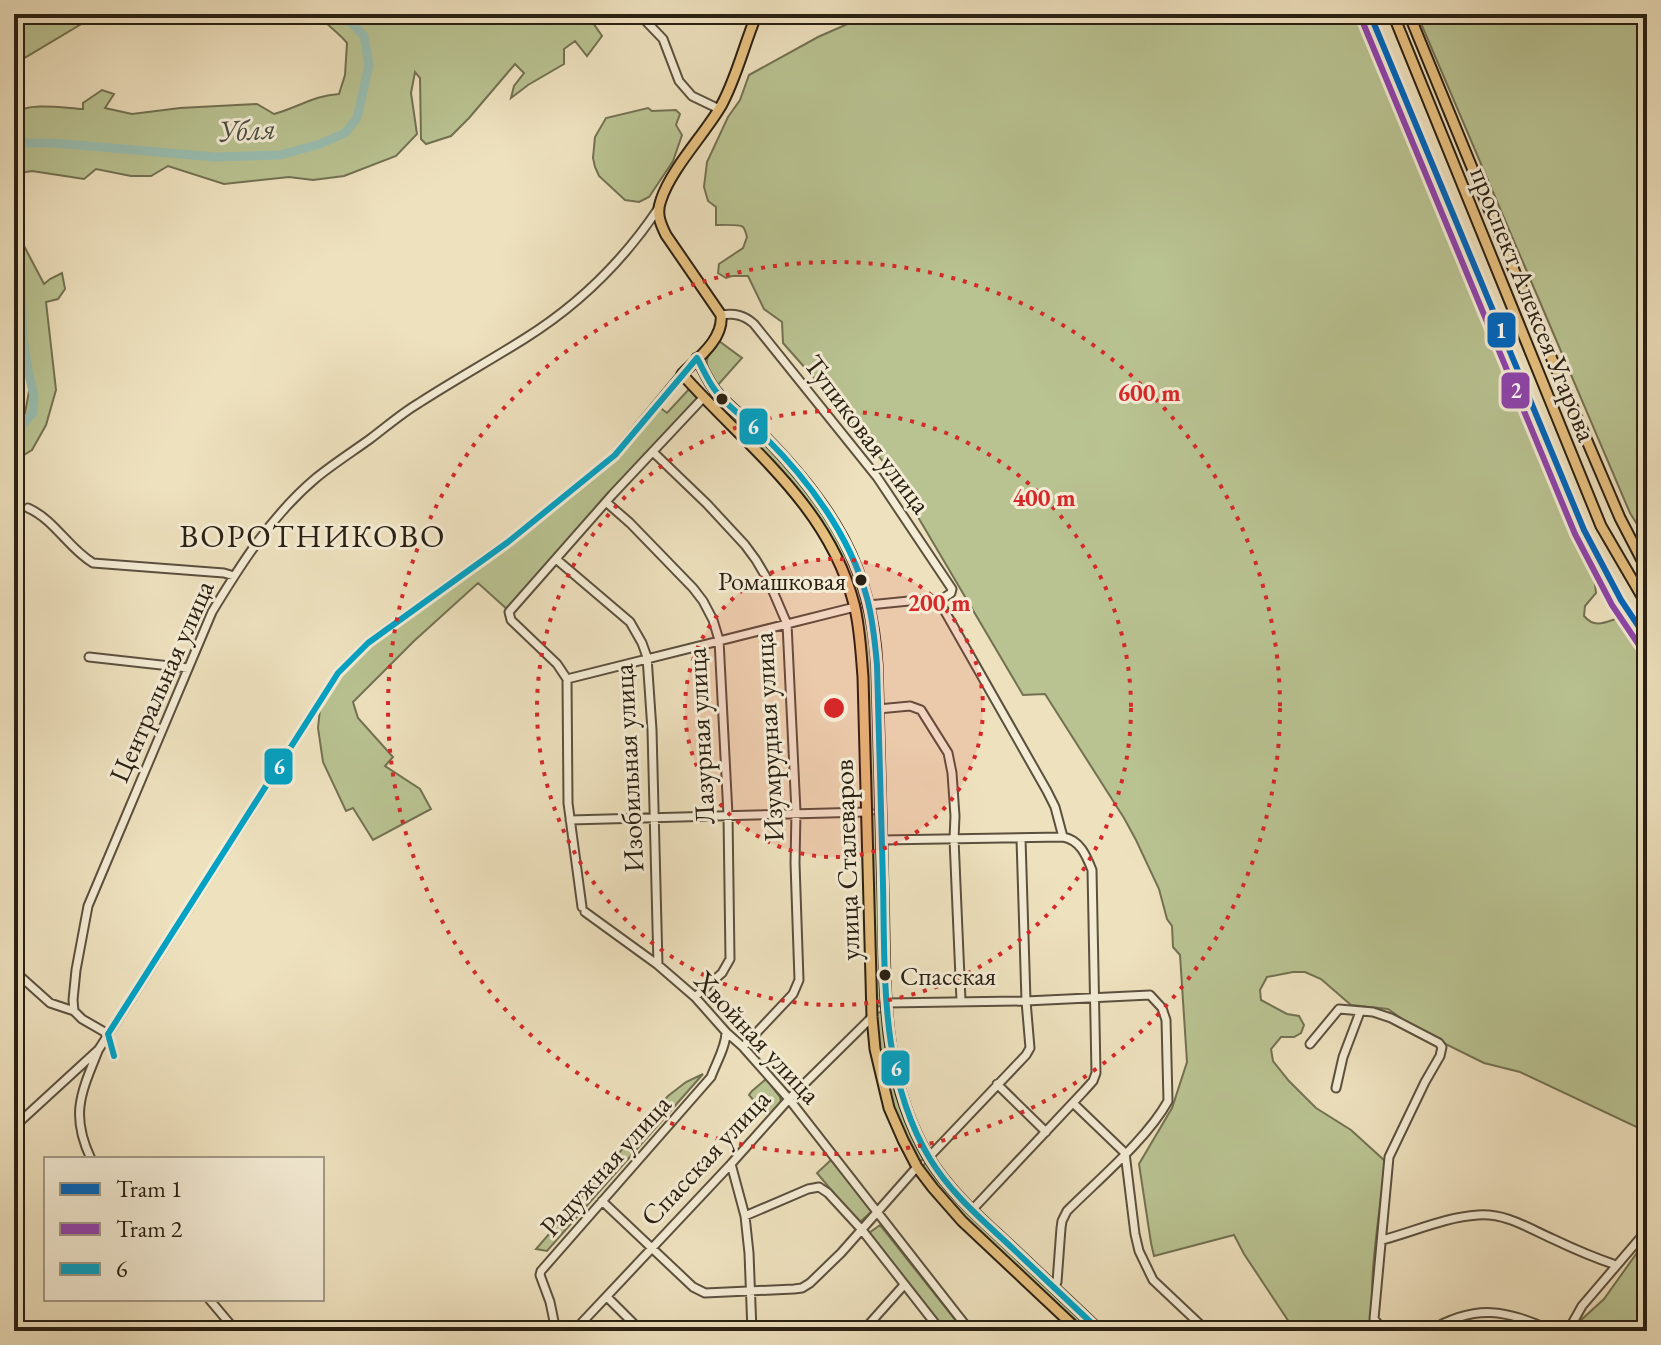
<svg xmlns="http://www.w3.org/2000/svg" width="1661" height="1345" font-family="'EB Garamond',serif">
<style>
.green{fill:#b9c291;stroke:#727152;stroke-width:2}
.lines{fill:none;stroke-linecap:round;stroke-linejoin:round}
.river{stroke:#99beb1;stroke-width:9}
.minor-casing{stroke:#5b503e;stroke-width:11}
.major-casing{stroke:#2a2013;stroke-width:13}
.minor{stroke:#f4ecd5;stroke-width:7}
.major{stroke:#e7c07f;stroke-width:9}
.bus-1-casing{stroke:#f4ecd5;stroke-width:12}
.bus-1{stroke:#02a2c5;stroke-width:6}
.tram-1-casing{stroke:#f4ecd5;stroke-width:12}
.tram-2-casing{stroke:#f4ecd5;stroke-width:12}
.tram-1{stroke:#0065bd;stroke-width:6}
.tram-2{stroke:#8e44ad;stroke-width:6}
.ring{fill:none;stroke:#d62828;stroke-width:4;stroke-dasharray:4 8}
.bus-dot{fill:#2a2013;stroke:#f4ecd5;stroke-width:3}
.labels{text-anchor:middle;stroke-width:6;stroke-linejoin:round;paint-order:stroke}
.bus-label{font-size:26px;fill:#2a2013;stroke:#f4ecd5;text-anchor:end}
.street-label{font-size:28px;fill:#2a2013;stroke:#f4ecd5}
.water-label{font-size:30px;font-style:italic;fill:#4b4f42;stroke:#f4ecd5}
.quarter-label{font-size:32px;letter-spacing:2px;fill:#2a2013;stroke:#f4ecd5}
.centre{fill:#d62828;stroke:#f4ecd5;stroke-width:4}
.ring-label{font-size:24px;text-anchor:middle;font-weight:bold;fill:#d62828;stroke:#f4ecd5;stroke-width:6;stroke-linejoin:round;paint-order:stroke}
.line-badge{stroke:#f4ecd5;stroke-width:3}
.badge-label{font-size:22px;text-anchor:middle;font-weight:bold;fill:#fff}
</style>
<rect width="100%" height="100%" fill="#eee1be"/>
<filter id="stains"><feTurbulence type="fractalNoise" baseFrequency=".0025" numOctaves="4"/><feColorMatrix values="0 0 0 0 .2 0 0 0 0 .09 0 0 0 0 .02 0 0 0 .5 -.17"/></filter>
<radialGradient id="worn" r=".72"><stop offset=".6" stop-color="#630" stop-opacity="0"/><stop offset="1" stop-color="#630" stop-opacity=".3"/></radialGradient>
<!-- green -->
<path class="green" d="M14 14H98L26 57 14 62Z
M318 14H407L409 19 418 14H584L593 23 602 36 587 56 575 41 564 49V64L528 85 511 98 514 86 524 73 515 64 469 118 451 136 426 144 421 139 420 78 415 72 411 93 417 134 396 156 344 176 313 180 289 177 224 184 168 166 151 176H131L96 169 84 179 32 171 14 174V113C30 102 63 108 83 109V103L102 90 114 94 105 108 132 114 180 108 257 104 274 114C297 108 315 95 339 94L345 75 347 43C338 32 326 25 318 14Z
M870 14H1363L1390 88 1412 131 1433 177 1439 198 1463 246 1504 361 1529 407 1567 511 1578 537 1589 554 1593 568 1596 593 1585 606 1584 616C1596 630 1607 621 1622 617L1647 659V1132L1520 1072 1484 1063 1419 1031 1388 1009 1351 1005 1321 979 1305 972H1293L1267 977 1260 990 1261 1000 1287 1014 1299 1016 1304 1025 1301 1033 1294 1037H1281L1271 1049 1273 1061 1289 1081 1316 1108 1351 1130 1385 1161C1383 1197 1362 1304 1378 1331H1295L1244 1254 1234 1235 1154 1256 1151 1243 1139 1164 1172 1108 1187 1062 1180 955 1173 947 1172 926 1167 919 1159 889 1136 840 1124 818 1045 694 1023 695 892 473 838 405 783 343 782 322 764 309 748 276H732L726 278 718 273 719 264 743 248 747 237C746 233 745 229 743 227 740 224 721 225 716 225V207L708 201 704 187 707 162 728 117 740 100 749 75 818 37Z
M1417 14H1647V540L1630 513Z
M648 108 652 111 676 110 680 114 676 125 682 135 673 161 649 197 639 202 625 200 599 176 595 167 593 158 595 137 606 118Z
M14 237 23 244 44 284 50 279 62 273 65 289 58 299 46 302 56 390 46 425 32 450 14 461V427L25 413 30 386 14 314Z
M719 341 742 358 717 386C705 364 701 360 719 341Z
M690 388 698 398 697 402 508 610 478 583 414 641 353 702 358 718 393 757 385 766 420 789 431 809 373 840 353 808 346 811 323 762 318 728 320 709 342 674 356 658 378 640 581 488 604 468 658 406 667 413Z
M711 392 765 441 819 503 851 561 864 603 859 604 857 603C845 574 836 545 819 519 790 472 746 435 708 396Z
M865 607 873 646 878 806 876 810 870 809 858 610 859 608Z
M875 814 877 815 883 1005 877 1007 875 1006 870 815Z
M881 1012 883 1013 887 1045 925 1157 921 1161 917 1159 893 1112 879 1059 876 1013Z
M703 1074 547 1251 536 1249 668 1096 686 1082Z
M766 1079 780 1097 781 1102 773 1114H765L749 1095 752 1091Z
M832 1159 872 1211 859 1223 817 1173Z
M925 1163H928L1096 1331H1083L946 1200 923 1167Z
M880 1225 964 1331H946L869 1233Z
M1647 1242V1331H1590L1591 1328 1581 1320 1604 1299 1639 1250Z"/>
<g class="lines">
<!-- river -->
<path class="river" d="M14 143H54L215 157 280 155 320 144 345 133 357 118 369 65 364 36 343 14
M14 270 21 279 23 338 28 370 34 396 33 413 14 434"/>
<!-- minor casing -->
<g class="minor-casing">
<path id="minor" d="M639 14 663 39 679 81 692 96 719 109
M721 315C735 313 744 315 754 324L877 477 952 589 951 593 939 601
M653 452 707 504 745 545 756 560 769 582 787 624 796 812 795 863 799 980 793 994 743 1047
M606 502 630 523 693 588 703 601 713 620 719 640 728 815 730 959 722 973 695 997
M28 508C55 520 68 548 93 563L224 573 234 576
M556 559 630 622 642 643 647 657 652 730 658 965
M939 601 1047 791 1055 807 1063 837C1080 840 1086 855 1092 870L1096 1073 1093 1081 1084 1091 972 1210
M869 605 929 599 939 601
M89 657 188 668
M567 679 855 607
M878 709 910 706 921 710 948 753 952 773 955 816 954 839 961 1001
M570 820 866 812
M882 840 1063 837
M582 907 568 803 567 679 557 664 511 620 509 612 612 495 703 398
M585 912 658 965 695 997 726 1032 743 1047 789 1099 970 1331
M14 975 21 977 50 1003 74 1011
M886 1003 1026 1001 1150 995 1162 1008 1166 1020 1168 1101C1147 1139 1098 1180 1067 1211L1062 1221 1061 1228 1057 1282 1054 1288
M108 1034 82 1019 74 1011 73 1000 76 970 88 906 212 612C241 564 272 515 316 478 333 464 352 452 370 439 386 427 402 413 419 403 453 381 489 361 524 339 577 306 623 261 658 209
M1310 1044 1339 1009 1373 1012 1391 1018 1439 1043 1442 1047 1440 1056 1425 1082 1389 1157 1374 1319 1384 1331
M997 1084 1046 1132
M1336 1088 1343 1057 1360 1012
M1073 1103 1125 1153 1135 1234 1139 1251 1153 1280 1207 1331
M14 1127 99 1049 338 673 368 643 508 542 615 455 682 374
M929 1157 1026 1055 1030 1048 1026 1001 1021 839
M91 1159C70 1115 81 1093 98 1051
M731 1164 745 1216 749 1253 752 1331
M602 1201 693 1287 705 1293 794 1289 802 1288 810 1283 841 1253 917 1167
M745 1216 808 1189 819 1187 828 1193 862 1230 941 1331
M1382 1240C1413 1232 1445 1217 1478 1215 1506 1213 1528 1228 1553 1239 1574 1249 1595 1258 1616 1265
M607 1297 641 1331
M209 1299 236 1331
M556 1331 550 1302 540 1275 541 1271 711 1077C716 1063 726 1047 726 1032
M574 1331 731 1164 789 1099 872 1017
M863 1331 904 1285
M1429 1331C1477 1303 1505 1310 1553 1331
M1568 1331 1582 1306 1647 1230"/>
</g>
<!-- major casing -->
<g class="major-casing">
<path id="major" d="M757 14C744 44 737 77 721 106 704 135 671 169 661 200 656 213 660 223 666 235L721 315C724 339 697 359 682 374 747 447 828 504 854 604 860 627 861 653 863 677L872 1017 875 1049 889 1108 903 1140 917 1167 933 1188 962 1221 1079 1331
M1393 14 1601 526 1647 605
M1409 14 1516 275 1620 518 1647 570
M697 358C703 369 708 381 715 390 729 408 748 421 764 436 831 504 872 568 877 665 879 741 881 816 883 891 886 985 879 1073 929 1158 949 1191 979 1217 1007 1243 1038 1272 1069 1302 1100 1331"/>
</g>
<!-- minor -->
<use href="#minor" class="minor"/>
<!-- major -->
<use href="#major" class="major"/>
<!-- bus-1 casing -->
<g class="bus-1-casing">
<path id="bus-1" d="M114 1056 108 1034 338 673 368 643 508 542 615 455 697 358C703 369 708 381 715 390 729 409 749 421 765 437 810 482 850 535 867 598 873 620 875 642 877 665 879 738 881 810 883 883 885 976 880 1076 930 1159 950 1192 980 1218 1008 1244 1039 1273 1069 1302 1100 1331"/>
</g>
<!-- bus-1 -->
<use href="#bus-1" class="bus-1"/>
<!-- tram-1 casing -->
<g class="tram-1-casing">
<path id="tram-1" d="M1370 14 1584 530 1621 600 1647 639"/>
</g>
<!-- tram-2 casing -->
<g class="tram-2-casing">
<path id="tram-2" d="M1361 18 1575 534 1612 605 1639 645"/>
</g>
<!-- tram-1 -->
<use href="#tram-1" class="tram-1"/>
<!-- tram-2 -->
<use href="#tram-2" class="tram-2"/>
</g>
<!-- distance rings -->
<circle cx="834" cy="708" r="149" fill="#d62828" fill-opacity=".12"/>
<g class="ring">
<circle cx="834" cy="708" r="149"/>
<circle cx="834" cy="708" r="297"/>
<circle cx="834" cy="708" r="446"/>
</g>
<!-- markers -->
<g class="bus-dot">
<circle cx="722" cy="399" r="7"/>
<circle cx="861" cy="580" r="7"/>
<circle cx="885" cy="975" r="7"/>
</g>
<g class="labels">
<!-- bus labels -->
<g class="bus-label">
<text x="846" y="590">Ромашковая</text>
<text x="900" y="985" text-anchor="start">Спасская</text>
</g>
<!-- street labels -->
<g class="street-label">
<text transform="translate(1534 304) rotate(68)" y="10">проспект Алексея Угарова</text>
<text transform="translate(868 434) rotate(53)" y="10">Тупиковая улица</text>
<text transform="translate(161 681) rotate(-66)" y="10">Центральная улица</text>
<text transform="translate(700 736) rotate(-93)" y="10">Лазурная улица</text>
<text transform="translate(768 737) rotate(-93)" y="10">Изумрудная улица</text>
<text transform="translate(628 768) rotate(-93)" y="10">Изобильная улица</text>
<text transform="translate(846 860) rotate(-92)" y="10">улица Сталеваров</text>
<text transform="translate(758 1037) rotate(47)" y="10">Хвойная улица</text>
<text transform="translate(705 1157) rotate(-47)" y="10">Спасская улица</text>
<text transform="translate(605 1165) rotate(-48)" y="10">Радужная улица</text>
</g>
<!-- water labels -->
<g class="water-label">
<text transform="translate(247 130) rotate(-3)" y="10">Убля</text>
</g>
<!-- quarter labels -->
<g class="quarter-label">
<text x="313" y="547">ВОРОТНИКОВО</text>
</g>
</g>
<circle cx="834" cy="708" r="12" class="centre"/>
<g class="ring-label">
<text x="1149" y="401">600 m</text>
<text x="1044" y="506">400 m</text>
<text x="939" y="611">200 m</text>
</g>
<g class="line-badge">
<rect x="1486" y="311" width="31" height="38" rx="8" fill="#0065bd"/>
<rect x="1500" y="371" width="31" height="39" rx="8" fill="#8e44ad"/>
<rect x="738" y="407" width="31" height="39" rx="8" fill="#02a2c5"/>
<rect x="263" y="747" width="31" height="39" rx="8" fill="#02a2c5"/>
<rect x="880" y="1049" width="31" height="38" rx="8" fill="#02a2c5"/>
</g>
<g class="badge-label">
<text x="1501" y="338">1</text>
<text x="1516" y="398">2</text>
<text x="753" y="434">6</text>
<text x="279" y="774">6</text>
<text x="896" y="1076">6</text>
</g>
<!-- margin -->
<rect width="1661" height="1345" fill="none" stroke="#eee1be" stroke-width="48"/>
<rect x="16" y="16" width="1629" height="1313" fill="none" stroke="#2a2013" stroke-width="4"/>
<rect x="24" y="24" width="1613" height="1297" fill="none" stroke="#2a2013" stroke-width="2"/>
<!-- legend -->
<rect x="44" y="1157" width="280" height="144" fill="#f4ecd5" stroke="#a39a87" stroke-width="2"/>
<rect x="60" y="1183" width="40" height="12" fill="#0065bd" stroke="#a39a87" stroke-width="2"/>
<text x="116" y="1197" font-size="24" fill="#2a2013">Tram 1</text>
<rect x="60" y="1223" width="40" height="12" fill="#8e44ad" stroke="#a39a87" stroke-width="2"/>
<text x="116" y="1237" font-size="24" fill="#2a2013">Tram 2</text>
<rect x="60" y="1263" width="40" height="12" fill="#02a2c5" stroke="#a39a87" stroke-width="2"/>
<text x="116" y="1277" font-size="24" fill="#2a2013">6</text>
<rect width="100%" height="100%" filter="url(#stains)"/>
<rect width="100%" height="100%" fill="url(#worn)"/>
</svg>
